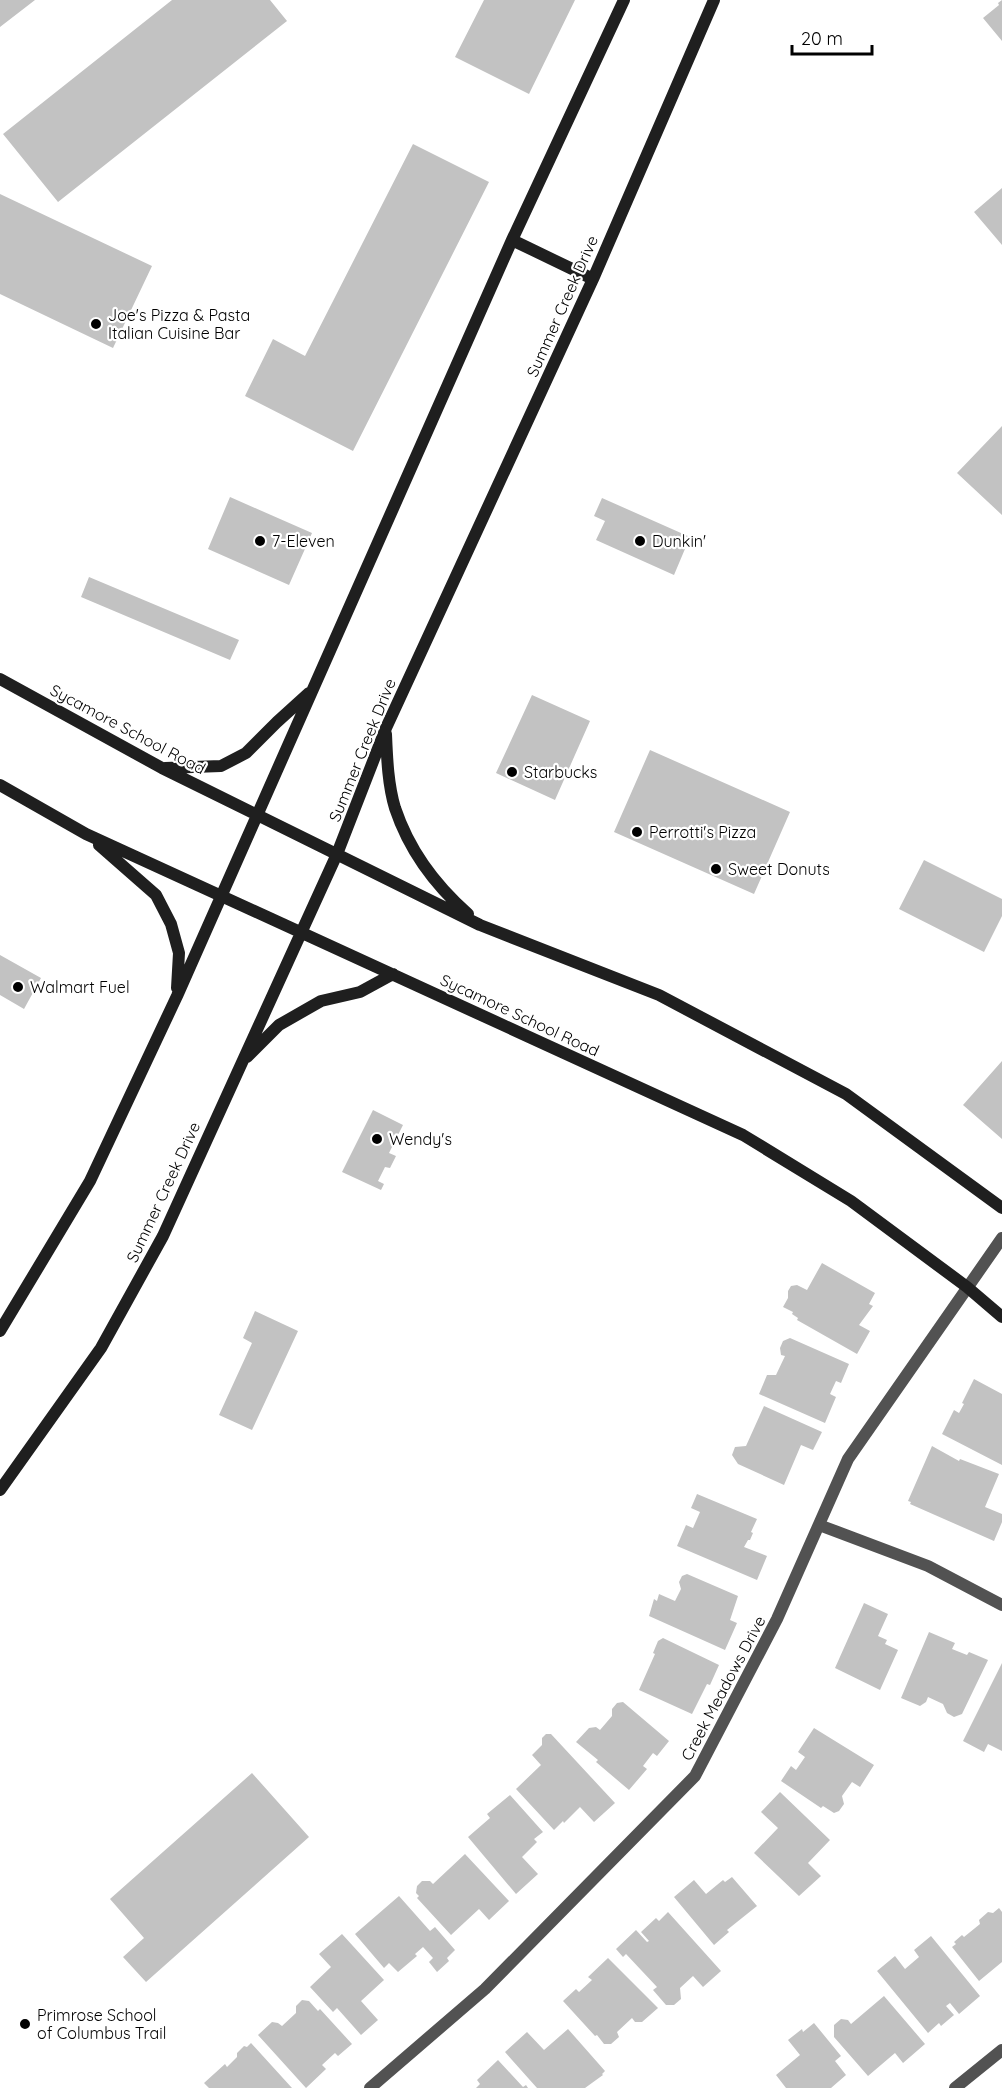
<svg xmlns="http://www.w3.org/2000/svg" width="1002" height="2088" font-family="Quicksand,sans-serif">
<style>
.building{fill:#c2c2c2}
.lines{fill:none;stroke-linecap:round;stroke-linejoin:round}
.minor{stroke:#525252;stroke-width:12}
.secondary{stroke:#1f1f1f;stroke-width:12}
.poi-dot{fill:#000;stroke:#fff;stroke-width:2}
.labels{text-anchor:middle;stroke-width:4.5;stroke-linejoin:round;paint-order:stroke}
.street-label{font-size:16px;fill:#000;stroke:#fff}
.poi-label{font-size:16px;fill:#000;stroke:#fff;text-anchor:start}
</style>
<rect width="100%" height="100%" fill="#fff"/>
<!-- building -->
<path class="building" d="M0 0H35L0 27Z
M172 0H270L287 21 58 202 3 134Z
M484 0H575L529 94 455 57Z
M1002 0V41L983 18 999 5 998 3Z
M413 144 489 182 353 451 245 396 273 339 305 356Z
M1002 188V245L974 212Z
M0 194 152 266 113 348 0 294Z
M1002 426V515L957 473Z
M230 497 312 533 289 585 208 549Z
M602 498 690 537 674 575 596 540 605 521 594 516Z
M89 577 239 640 230 660 81 597Z
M532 695 590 721 555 800 496 773Z
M650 750 790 812 754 894 614 832Z
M924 860 1002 899V916L984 952 899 909Z
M0 955 41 978 24 1009 0 995Z
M1002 1061V1139L963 1105Z
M373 1110 403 1125 389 1153 396 1156 390 1168 385 1167 378 1181 384 1184 381 1190 342 1172Z
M822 1263 875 1293 869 1304 873 1306 859 1325 870 1331 857 1354 797 1320 798 1318 792 1314 793 1312 783 1307 788 1298V1291L791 1286 797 1285 807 1290Z
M255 1311 298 1331 252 1430 219 1415 252 1343 243 1338Z
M790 1338 849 1364 841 1383 836 1381 830 1394 836 1397 825 1423 759 1394 767 1375H776L785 1356 781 1355 780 1348 783 1341Z
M974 1379 1002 1394V1465L942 1434 954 1410 959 1413 964 1404 962 1403Z
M764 1406 822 1432 813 1450 801 1445 784 1485 738 1464 732 1455 735 1447 746 1446Z
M932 1446 959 1461 960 1459 999 1474 985 1507 1002 1514V1522L994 1541 910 1504 911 1502 908 1501Z
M697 1494 757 1519 751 1532 753 1533 750 1540H748L744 1547 767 1556 757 1580 677 1546 686 1525 693 1528 700 1512 691 1508Z
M687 1574 738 1596 730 1620 737 1623 725 1650 649 1616 654 1599 657 1601 659 1594 675 1601 681 1589 679 1582 682 1576Z
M864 1603 888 1614 878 1636 887 1640 885 1644 898 1650 880 1690 835 1668Z
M929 1632 955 1643 952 1649 967 1655 969 1652 988 1660 962 1714 954 1717 947 1713 943 1704 928 1697 926 1702 920 1706 901 1698Z
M663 1638 719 1665 710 1685 707 1684 692 1714 639 1690 655 1654 653 1653 658 1641Z
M1002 1663V1751L988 1744 984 1752 963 1741Z
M623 1702 669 1741 657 1756 653 1753 643 1766 647 1769 629 1790 596 1762 598 1760 576 1742 589 1728 596 1727 600 1730 612 1716V1709L617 1703Z
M814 1728 874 1765 860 1787 852 1782 842 1796 844 1804 839 1811 834 1813 823 1806 821 1808 781 1781 791 1766 796 1770 805 1757 798 1752Z
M546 1734H551L615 1803 594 1822 580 1807 564 1823 563 1821 554 1830 516 1789 541 1765 532 1755 542 1745V1738Z
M252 1773 309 1837 146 1982 123 1957 144 1938 110 1899Z
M780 1792 830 1840 808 1863 821 1876 799 1896 754 1853 778 1828 761 1812Z
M510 1795 543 1832 534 1839 537 1842 522 1857 538 1874 516 1894 468 1837 490 1818 487 1814Z
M465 1854 509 1901 489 1920 479 1909 451 1935 417 1898 419 1896 416 1893 417 1886 422 1881H430L433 1884Z
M732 1877 757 1906 727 1930 729 1932 714 1945 674 1897 694 1880 706 1894 723 1880 725 1882Z
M399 1896 430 1931 435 1927 455 1950 447 1958 449 1961 437 1972 429 1962 433 1958 423 1947 415 1954 417 1956 398 1972 389 1963 384 1968 355 1934Z
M999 1908 1002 1912V1962L979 1981 952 1947 956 1944 954 1942 962 1935 964 1937 980 1924 979 1920 988 1912 993 1913Z
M668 1912 721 1971 703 1987 693 1976 680 1988 681 1999 674 2005H666L653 1990 657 1987 626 1954 623 1957 616 1949 636 1930 647 1942 649 1941 641 1932 656 1918 659 1921Z
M342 1934 384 1980 361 2001 378 2020 361 2035 337 2008 333 2012 310 1987 331 1967 319 1954Z
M931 1936 980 1996 959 2014 950 2003 946 2006 954 2015 941 2026 939 2023 928 2033 877 1971 895 1956 905 1969 919 1957 914 1950Z
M608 1958 658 2008 642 2022H635L632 2018 617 2032 619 2037 611 2044H604L597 2035 595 2036 563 2001 576 1989 579 1992 592 1980 588 1977Z
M884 1996 925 2044 903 2063 895 2053 868 2076 834 2037V2025L841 2019 848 2020 851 2024Z
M302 2000 309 2001 318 2011 320 2009 352 2044 338 2056 335 2053 322 2065 326 2069 306 2088 258 2035 272 2022 278 2023 282 2026 296 2013V2006Z
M814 2023 841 2056 835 2061 846 2075 831 2088H786L776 2075 800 2055 788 2040 802 2029 803 2032Z
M568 2029 605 2071 602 2074 603 2075 585 2088H537L505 2052 527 2032 544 2050Z
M251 2043 292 2088H209L204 2083 225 2064 227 2067 237 2057V2053L244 2046 247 2047Z
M498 2060 523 2087 526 2085 528 2088H476L480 2084 477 2080Z"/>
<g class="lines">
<!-- minor -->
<path class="minor" d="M819 1525 928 1566 1002 1605
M370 2088 485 1989 695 1776 777 1619 848 1459 1002 1238
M955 2088 1002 2050"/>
<!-- secondary -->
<path class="secondary" d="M512 240 593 279
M0 679 162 768 480 925 659 995 846 1094 1002 1208
M386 734C387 758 388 785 395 808 409 850 435 885 468 914
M165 768 221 766 246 753 277 722 309 693
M0 785 86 834 743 1135 851 1201 967 1287 1002 1317
M99 845 156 895 171 924 179 953 177 988
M247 1057 279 1025 321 1001 360 992 393 974
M0 1331 90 1181 177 996 512 240 624 0
M0 1490 101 1348 163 1236 337 854 386 728 593 279 714 0"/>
</g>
<!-- markers -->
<g class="poi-dot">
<circle cx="96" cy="324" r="6"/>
<circle cx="260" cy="541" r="6"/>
<circle cx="640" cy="541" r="6"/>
<circle cx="512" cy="772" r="6"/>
<circle cx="637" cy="832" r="6"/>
<circle cx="716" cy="869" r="6"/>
<circle cx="18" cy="987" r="6"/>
<circle cx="377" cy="1139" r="6"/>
<circle cx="25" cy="2024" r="6"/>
</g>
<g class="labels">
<!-- street labels -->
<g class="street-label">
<text transform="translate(562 306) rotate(-66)" y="6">Summer Creek Drive</text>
<text transform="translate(128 729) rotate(28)" y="6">Sycamore School Road</text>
<text transform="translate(362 750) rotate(-68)" y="6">Summer Creek Drive</text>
<text transform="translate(520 1015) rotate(25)" y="6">Sycamore School Road</text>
<text transform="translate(163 1192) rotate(-65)" y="6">Summer Creek Drive</text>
<text transform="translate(723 1688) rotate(-62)" y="6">Creek Meadows Drive</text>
</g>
<!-- poi labels -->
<g class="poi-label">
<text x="108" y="321">Joe's Pizza &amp; Pasta<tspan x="108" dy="18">Italian Cuisine Bar</tspan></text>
<text x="272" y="547">7-Eleven</text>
<text x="652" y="547">Dunkin'</text>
<text x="524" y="778">Starbucks</text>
<text x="649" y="838">Perrotti's Pizza</text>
<text x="728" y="875">Sweet Donuts</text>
<text x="30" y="993">Walmart Fuel</text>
<text x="389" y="1145">Wendy's</text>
<text x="37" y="2021">Primrose School<tspan x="37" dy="18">of Columbus Trail</tspan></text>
</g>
</g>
<!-- scale -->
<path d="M792 45v9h80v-9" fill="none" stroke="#000000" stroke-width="3"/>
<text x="801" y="45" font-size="18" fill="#000000" stroke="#ffffff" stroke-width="4.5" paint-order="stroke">20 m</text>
</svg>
